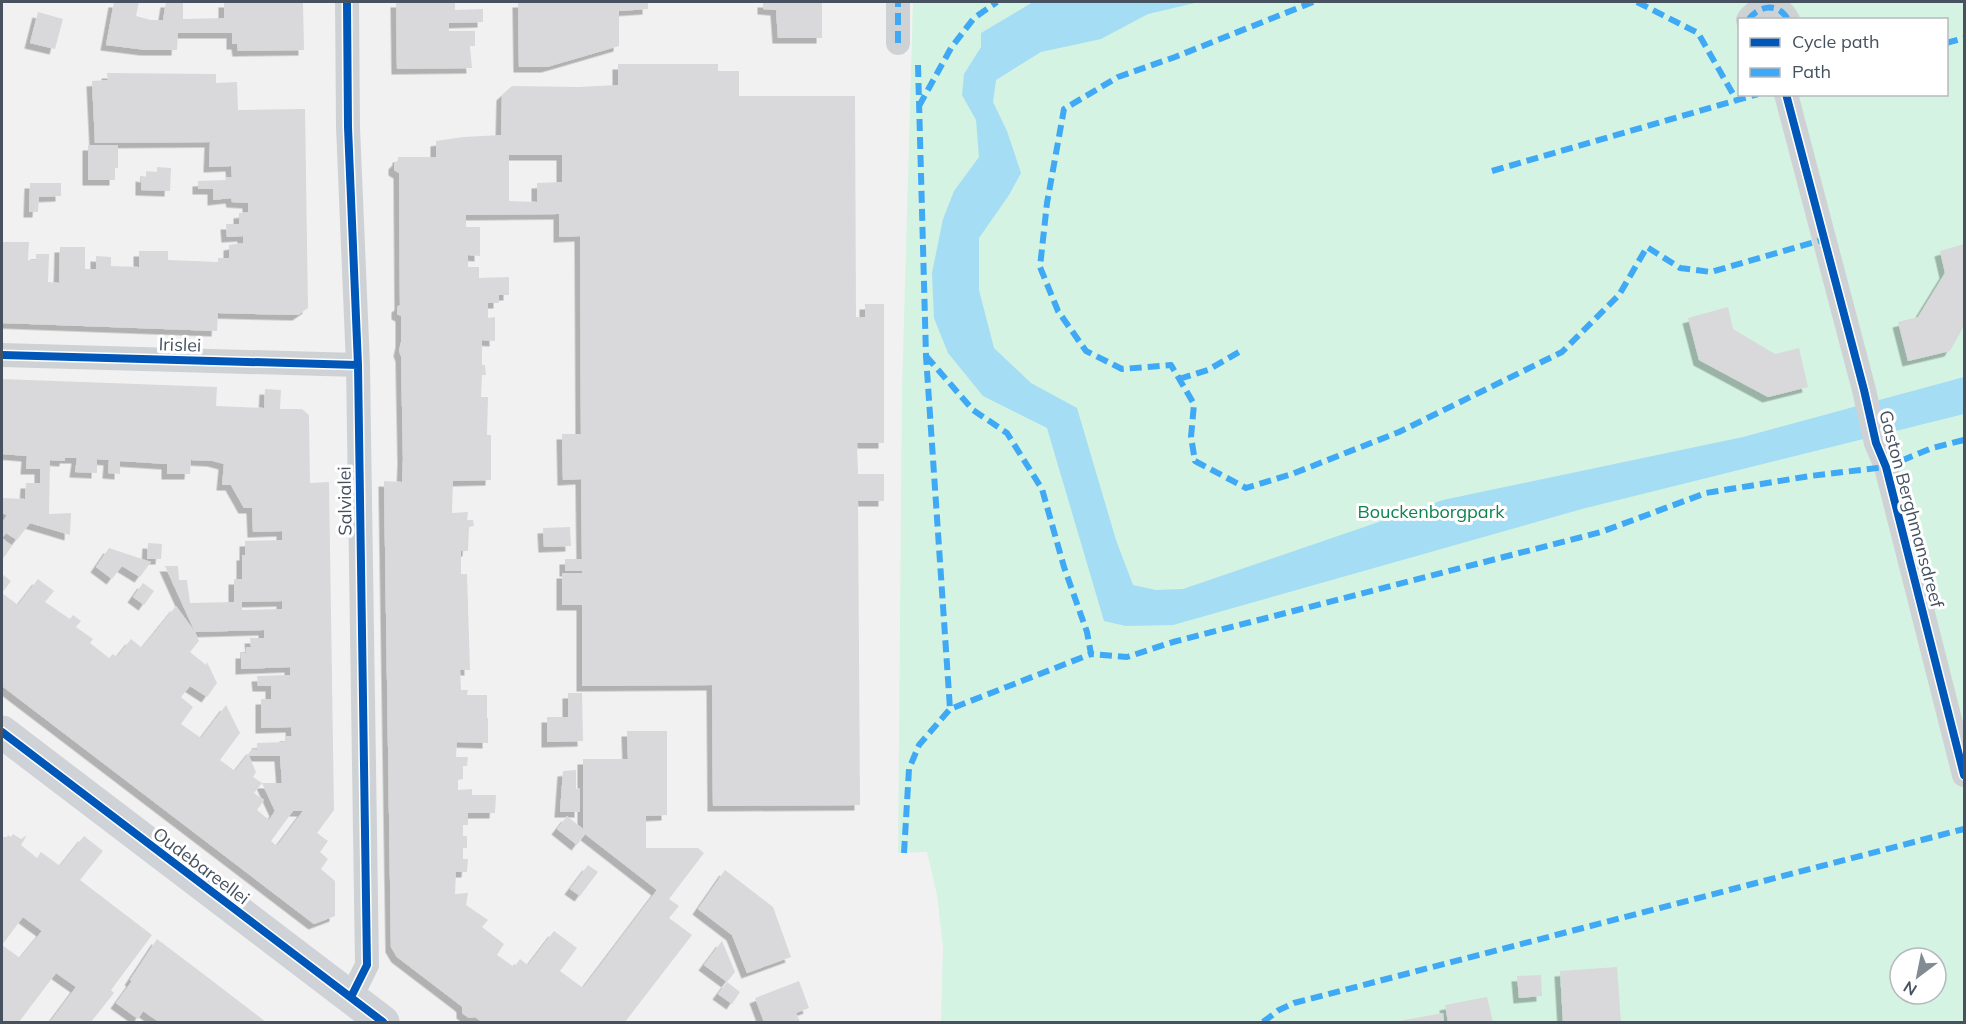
<svg xmlns="http://www.w3.org/2000/svg" width="1966" height="1024" font-family="Mulish,sans-serif">
<style>
.green{fill:#d4f3e2;fill-rule:evenodd}
.water{fill:#a5ddf4}
.building{fill:#d9d9db;fill-rule:evenodd;filter:url(#shadow)}
.lines{fill:none;stroke-linecap:round;stroke-linejoin:round}
.street{stroke:#cfd2d5;stroke-width:24}
.secondary{stroke:#cfd2d6;stroke-width:33}
.quiet{stroke:#3fa9f5;stroke-width:6;stroke-dasharray:12 6;stroke-linecap:butt}
.cycleway-casing{stroke:#fff;stroke-width:11}
.cycleway{stroke:#0057b8;stroke-width:8}
.labels{text-anchor:middle;stroke-width:6;stroke-linejoin:round;paint-order:stroke}
.street-label{font-size:18px;fill:#465260;stroke:#fff}
.park-label{font-size:18px;fill:#0e8452;stroke:#fff}
</style>
<defs>
<filter id="shadow"><feDropShadow dx="-5.5" dy="5.5" stdDeviation="0" flood-color="#0004"/></filter>
</defs>
<rect width="100%" height="100%" fill="#f2f1f1"/>
<!-- green -->
<path class="green" d="M913 2H1964V1022H941L943 946 937 895 927 852 898 853 902 390ZM1740 20H1946V94H1740ZM1900 958H1936V994H1900Z"/>
<!-- water -->
<path class="water" d="M1033 2H1199L1148 14 1101 39 1041 52 996 80 993 102 1007 131 1021 173 1009 195 979 238V290L994 348 1031 383 1077 408 1116 540 1133 585 1156 590 1183 589 1443 500 1743 437 1964 377V414L1582 509 1173 625 1126 626 1104 621 1047 428 983 396 948 353 934 318 932 273 943 219 954 191 979 157 976 120 962 95 964 74 981 47V33Z"/>
<!-- building -->
<path class="building" d="M114 2H139L136 16 151 20H163L166 2H183V19L224 18V2H303L304 50 238 51 237 44H232V33H178L177 50H146L106 45Z
M396 2H455V10L483 9V22L449 23V31H475V46H470L472 68 397 69Z
M518 2H648V9L619 11V46L547 67H519Z
M763 2H822V38H778L776 10 763 9Z
M38 12 63 19 55 49 30 43Z
M618 64H718V71H739V96H855L856 317H865V304H884V443H857L858 474H884V501H858L860 805 713 806 712 685 582 686V605H562V573H582V571H565V559H582L581 479 563 480 562 434H581L580 236 559 237V214L466 215V227H480V256L468 255V267H479V278L509 277V295H499V303H488V318L495 317V341L482 340V365H485L486 375H482L481 397H488L487 435H491V480L453 481 452 513 468 512 467 520H473L474 526 469 527 468 551H461V574H467L470 670H460L461 690H468L467 695H487V718H488V743L457 742 456 757H468L467 766H463V779L458 780V790L472 789V795H496L495 813H468V825H463V836H467V848H463V859H468L467 872H456L455 894 468 893 466 905 488 920 482 927 504 944 497 955 514 967 520 959 528 965 554 931 577 948 560 971 583 988 657 890 585 834 577 845 557 829 567 816 583 829V759H628L627 731H667V815L646 816V848H698L704 853 669 899 679 906 669 918 692 935 625 1022H482L475 1017 469 1018 462 1013V1007L460 1005 397 957 391 947 384 481 402 482 403 459 401 356 399 351 401 342V316L397 314V307L400 305 399 173 394 170V164L398 160V157H436V141L463 137 501 135 502 95 512 86 579 87 618 85ZM509 155H562V182L537 183V202L509 201Z
M107 73 216 74V83L237 82 238 110 305 109 308 308 298 315 218 313 217 331 2 323V242H29L28 260H36V254H49L48 282 59 283 60 247H85V269H96V256L111 257V266L139 267V251H168V260L218 262V258H229V245L243 243V236L227 237 226 224H239V213L248 212V203L232 202 231 198 213 200V189H198V181L226 180V177H232L231 166 209 167 210 142 95 143 92 81 108 80Z
M88 145H118V168H115V180H88Z
M157 167 171 168 170 191 141 190V176L146 177V171L157 172Z
M30 183H61V196L39 197 38 212H29Z
M1964 244V326L1950 351 1908 361 1898 322 1918 317 1945 273 1940 251Z
M1728 307 1733 329 1775 354 1799 348 1808 387 1768 397 1699 360 1688 318Z
M2 379 217 387 216 406 264 408 265 389 281 390 280 409H302L309 415 310 483 329 482 334 810 317 833 328 841 320 852 328 859 321 869 335 881V916L314 924 2 686V574L11 581 2 593 18 605 38 579 54 591 45 602 70 619 73 615 81 621 76 627 93 639 90 643 109 658 113 654 117 657 131 639 142 648 176 606 195 632 199 641 190 652 206 665 207 662 217 683 207 697 190 686 181 697 193 707 181 724 201 738 226 705 240 733 220 760 235 771 252 749 257 750V743L285 742V736H292L291 727 261 728V699H271V686H258L257 676 290 675V667L241 669V653H246V647H251L250 638H264V630L195 632 165 566H178L179 580H187L190 603 234 602V579H242V555H245V541L282 540V531L253 532 252 508H244L231 485H222L224 464 213 461 191 460 190 474H167V464L120 461V474L108 473 109 460 97 459V473L75 472 77 458H65V461L50 460 49 514 71 513 70 535 30 523 17 540 6 533 2 538 12 546 2 560V523L7 515 2 513V498L25 499 26 483H40V469H26L27 456 2 454ZM282 601V609L242 610V602ZM249 756H280L282 783H262L275 811 269 820 257 810 264 800 254 793 262 783 253 777 256 772ZM293 811H303L277 846 271 841Z
M570 527 571 546 544 547 543 528Z
M148 543 162 544 161 559H147Z
M109 548 151 562 140 577 122 566 112 579 96 567Z
M143 583 154 591 144 605 133 597Z
M568 693H582L583 741 547 742V717H568Z
M576 770V789L580 788V812H560L563 771Z
M13 834 21 839 27 835 21 845 37 858 41 852 60 866 84 836 103 851 80 880 152 935 111 990 114 993 91 1022H50L76 987 56 973 19 1022H2V837H7L8 835 11 837ZM23 917 42 931 20 958 2 945Z
M588 865 598 872 580 896 570 889Z
M725 870 773 907 791 957 747 973 732 935 698 909Z
M157 939 202 973 266 1022H159L143 1011 138 1019 116 1003 132 981 130 980Z
M722 941 735 972 727 982 704 965Z
M1617 967 1621 1022H1563L1560 971Z
M1541 975 1542 996 1519 998 1517 976Z
M799 981 809 1008 796 1013 800 1022H764L755 998Z
M727 982 740 992 732 1004 718 994Z
M1487 997 1493 1022H1448L1445 1005Z
M1443 1013 1444 1022H1399V1021Z"/>
<g class="lines">
<!-- street -->
<path class="street" d="M347 2 348 127 358 365 367 965 351 997
M1748 20C1759 5 1779 2 1788 20
M898 43V2
M1786 94 1864 390 1876 443 1886 467 1964 775
M2 355 358 365"/>
<!-- secondary -->
<path class="secondary" d="M2 732 383 1022"/>
<!-- quiet -->
<path class="quiet" d="M1313 2 1175 57 1118 77 1064 109 1047 203 1040 267 1058 311 1086 351 1122 369 1171 365 1194 404 1191 437 1195 461 1246 488 1292 474 1399 432 1562 352 1619 295 1647 247 1680 268 1711 272 1825 239
M1637 2 1698 33 1737 101
M1748 20C1759 5 1779 2 1788 20
M898 43V2
M1946 43 1964 38
M918 65 926 356 950 709
M919 106 951 48 974 18 997 2
M1492 171 1758 94
M926 356 973 410 1007 433 1042 489 1064 567 1087 632 1091 654 1127 657 1173 642 1601 532 1706 493 1810 476 1886 467 1932 448 1964 440
M1179 379 1208 370 1244 349
M904 853 909 769 919 745 950 709 1091 654
M1263 1022 1279 1010 1294 1003 1964 829"/>
<!-- cycleway casing -->
<g class="cycleway-casing">
<path id="cycleway" d="M347 2 348 127 358 365 367 965 351 997
M1786 94 1864 390 1876 443 1886 467 1964 775
M2 355 358 365
M2 732 383 1022"/>
</g>
<!-- cycleway -->
<use href="#cycleway" class="cycleway"/>
</g>
<g class="labels">
<!-- street labels -->
<g class="street-label">
<text transform="translate(180 345) rotate(2)" y="6">Irislei</text>
<text transform="translate(345 501) rotate(-91)" y="6">Salvialei</text>
<text transform="translate(1911 509) rotate(75)" y="6">Gaston Berghmansdreef</text>
<text transform="translate(201 866) rotate(37)" y="6">Oudebareellei</text>
</g>
<!-- park labels -->
<g class="park-label">
<text x="1431" y="518">Bouckenborgpark</text>
</g>
</g>
<!-- border -->
<rect width="1966" height="1024" fill="none" stroke="#465260" stroke-width="6"/>
<!-- legend -->
<rect x="1738" y="18" width="210" height="78" fill="#ffffff" stroke="#b5babf" stroke-width="1.5"/>
<rect x="1750" y="38" width="30" height="9" fill="#0057b8" stroke="#b5babf" stroke-width="1.5"/>
<text x="1792" y="48" font-size="18" fill="#465260">Cycle path</text>
<rect x="1750" y="68" width="30" height="9" fill="#3fa9f5" stroke="#b5babf" stroke-width="1.5"/>
<text x="1792" y="78" font-size="18" fill="#465260">Path</text>
<!-- north arrow -->
<g transform="translate(1918 976) rotate(212)"><circle r="28" fill="#ffffff" stroke="#b5babf" stroke-width="1.5"/>
<path d="M0-4.5L10 22L0 15L-10 22Z" fill="#828a93"/>
<text y="-9" font-size="16" font-weight="bold" text-anchor="middle" fill="#465260">N</text>
</g>
</svg>
